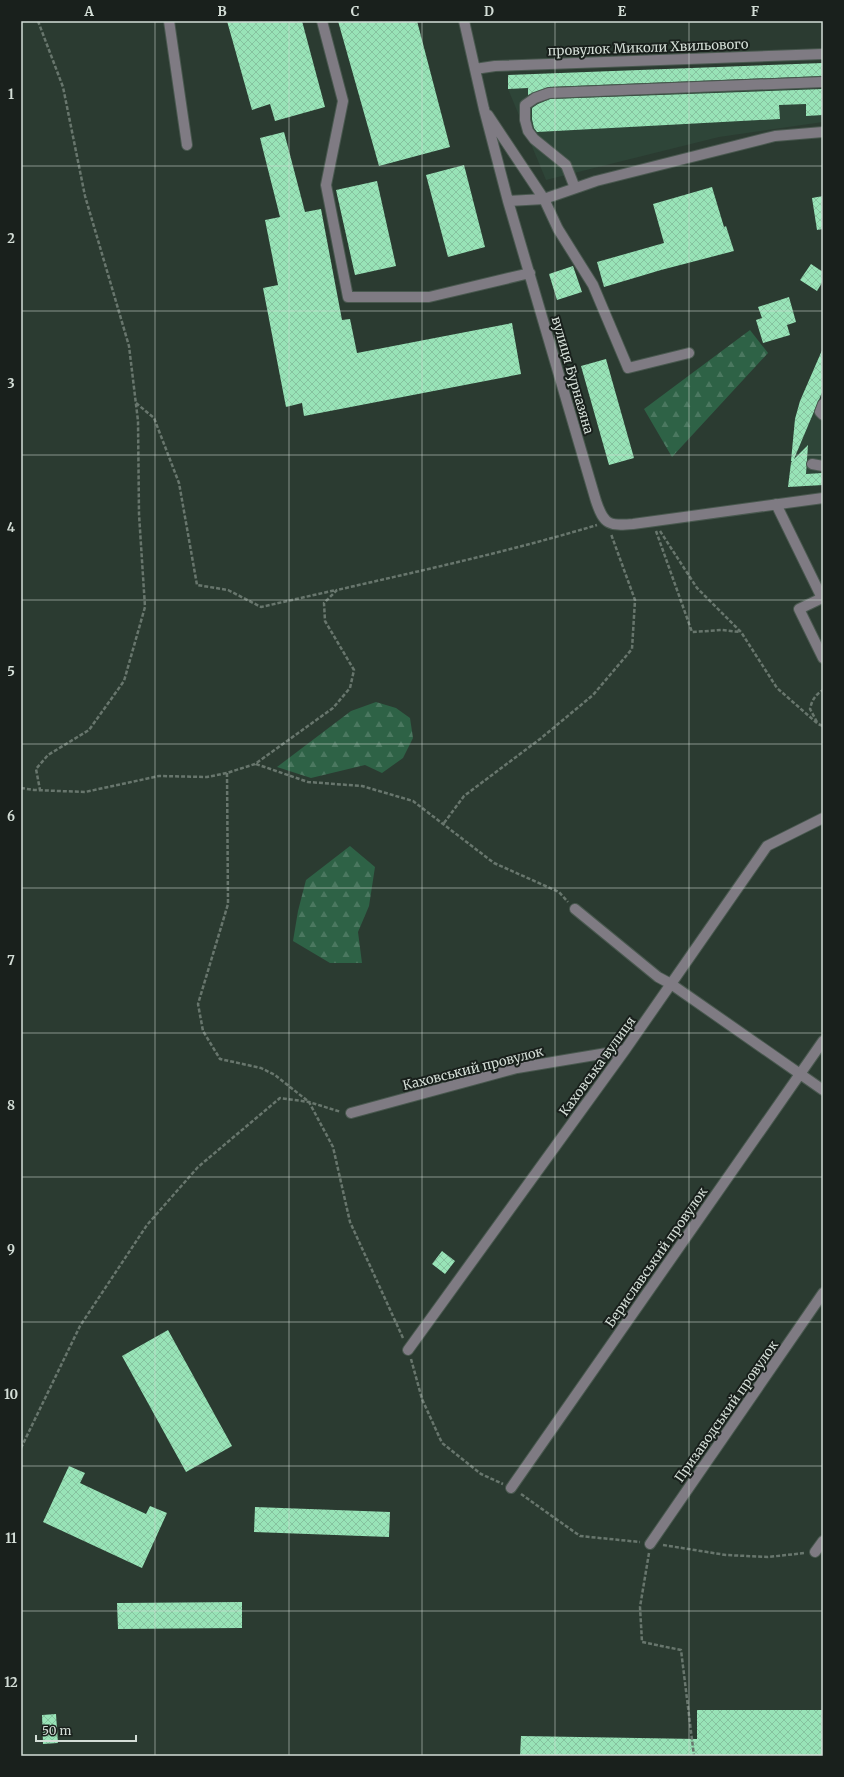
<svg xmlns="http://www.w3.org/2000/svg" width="844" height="1777" font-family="Merriweather,serif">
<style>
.built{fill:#2e4538}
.forest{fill:url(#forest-firs)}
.building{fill:url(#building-cross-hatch)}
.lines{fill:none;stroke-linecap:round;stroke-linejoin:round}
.minor-casing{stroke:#49584f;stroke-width:12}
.path{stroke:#68766d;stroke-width:2.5;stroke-dasharray:4 2;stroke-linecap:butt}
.minor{stroke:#7f7b83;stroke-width:10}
.grid{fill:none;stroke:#d4ded7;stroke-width:1;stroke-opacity:0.55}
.labels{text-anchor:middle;stroke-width:4;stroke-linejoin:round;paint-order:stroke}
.street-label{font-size:13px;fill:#d4ded7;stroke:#19201c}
.neatline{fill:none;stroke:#d4ded7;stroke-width:1.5}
.grid-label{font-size:13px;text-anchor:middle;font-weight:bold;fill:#d4ded7}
</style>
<defs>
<pattern id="forest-firs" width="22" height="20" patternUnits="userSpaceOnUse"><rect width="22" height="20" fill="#2e6246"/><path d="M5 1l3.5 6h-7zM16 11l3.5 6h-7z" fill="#4b7860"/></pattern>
<pattern id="building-cross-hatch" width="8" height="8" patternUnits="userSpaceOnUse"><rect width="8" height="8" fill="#98e3b7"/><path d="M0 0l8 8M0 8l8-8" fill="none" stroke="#86c39f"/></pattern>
</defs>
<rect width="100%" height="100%" fill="#2b3b31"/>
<!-- built -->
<path class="built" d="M823 66V122L719 137 546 180 508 89V75Z
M823 348V485L788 487 795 419 800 401Z"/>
<!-- forest -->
<path class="forest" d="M750 330 768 353 672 457 644 409Z
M376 702 396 708 410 718 413 738 403 758 382 773 365 765 311 778 277 767 351 711Z
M350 846 375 867 369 906 358 932 362 963H330L293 941 298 911 306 880Z"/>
<!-- building -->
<path class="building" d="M227 21H302L325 107 275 121 270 104 252 110Z
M338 21H417L450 147 379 166Z
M823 63V76L549 87 528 95V88L508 89V75Z
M823 89V115L806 116V104L779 105 780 119 537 132 534 128 532 119V108L538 104 550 99Z
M284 132 305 212 321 209 342 320 350 319 357 353 512 323 521 374 304 416 302 403 286 407 263 288 278 285 265 220 280 217 260 138Z
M464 165 485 247 448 257 426 175Z
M377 181 396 266 355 275 336 190Z
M712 187 724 227 726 226 734 251 661 270 604 287 597 262 664 243 653 204Z
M823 196V229L817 230 812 198Z
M811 264 823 272V281L817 291 800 280Z
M573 266 582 292 557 300 549 274Z
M789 297 796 322 787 325 790 335 763 343 756 320 762 318 758 307Z
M823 348V390L794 459 808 445 806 474 823 473V485L788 487 791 463 792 461H791L795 419 800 401Z
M606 359 634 458 609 465 581 366Z
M442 1251 455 1261 445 1274 432 1264Z
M168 1330 232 1446 186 1472 122 1356Z
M69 1466 85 1473 80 1483 146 1514 150 1506 167 1513 142 1568 43 1522Z
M255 1507 390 1512 389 1537 254 1532Z
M242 1602V1628L118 1629 117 1603Z
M697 1710H823V1756H520L521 1736 697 1739Z
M56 1714 58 1743 43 1744 42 1715Z"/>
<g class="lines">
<!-- minor casing -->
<g class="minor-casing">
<path id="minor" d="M169 21 187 145
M322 21 343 101 326 185 348 297H429L530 273
M464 21 484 109 508 201 596 501C604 525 609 526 633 524L823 498
M475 69 495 66 823 54
M488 115 544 199 558 229 593 285 628 368 689 353
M575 188 566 165 534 139 528 131 525 120V105L535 98 549 93 823 82
M508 201 544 199 596 181 775 136 823 132
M823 404 820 412 823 415
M812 464 823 466
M776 504 822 598 799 609 823 658
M575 909 658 977 671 984 823 1090
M351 1113 517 1068 625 1050
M408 1350 625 1050 767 846 823 818
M511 1488 823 1041
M650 1544 823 1293
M815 1552 823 1541"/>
</g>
<!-- path -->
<path class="path" d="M38 21 63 87 85 196 129 346 138 421 139 514 145 607 124 681 89 730 48 755 36 769 40 790
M136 403 154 418 179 483 197 585 228 590 261 607 336 590
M656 531 692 632 722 630 740 632
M660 531 697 588 741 632 777 688 818 724 823 726
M817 722 810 709C812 700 815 695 823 690
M256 764 308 782 362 786 413 801 494 863 559 892 568 902
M227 773 228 904 198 1004 203 1031 220 1059 261 1068 275 1075 309 1102 333 1147 350 1222 403 1338
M21 788 34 790 85 792 159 776 207 777 227 773 255 764 333 708 350 688 354 670 325 621 324 603 337 590C424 570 511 551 597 525
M444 823 464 796 540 739 593 695 632 649 635 600 611 534
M411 1359 422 1399 442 1443 481 1474 503 1484
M21 1448 80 1326 147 1225 198 1167 280 1098 309 1102 341 1112
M521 1494 580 1536 640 1542
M663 1545 726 1555 768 1557 805 1553
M649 1553 640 1607 642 1642 681 1650 694 1756"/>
<!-- minor -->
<use href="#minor" class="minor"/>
</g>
<!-- grid -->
<path class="grid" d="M155 21V1756M289 21V1756M422 21V1756M555 21V1756M689 21V1756M21 166H823M21 311H823M21 455H823M21 600H823M21 744H823M21 888H823M21 1033H823M21 1177H823M21 1322H823M21 1466H823M21 1611H823"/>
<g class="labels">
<!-- street labels -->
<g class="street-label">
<text transform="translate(648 47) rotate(-2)" y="5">провулок Миколи Хвильового</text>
<text transform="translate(573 375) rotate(74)" y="5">вулиця Бурназяна</text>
<text transform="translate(597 1066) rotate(-54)" y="5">Каховська вулиця</text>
<text transform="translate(473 1068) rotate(-14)" y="5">Каховський провулок</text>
<text transform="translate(656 1257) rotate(-55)" y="5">Бериславський провулок</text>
<text transform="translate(726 1411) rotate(-55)" y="5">Призаводський провулок</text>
</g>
</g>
<!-- border -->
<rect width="844" height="1777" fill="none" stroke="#19201c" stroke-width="44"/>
<!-- scale -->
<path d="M36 1735v6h100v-6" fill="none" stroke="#d4ded7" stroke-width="2"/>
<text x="42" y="1735" font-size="12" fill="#d4ded7" stroke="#19201c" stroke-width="3" paint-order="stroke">50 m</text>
<rect x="22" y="22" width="800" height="1733" class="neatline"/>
<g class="grid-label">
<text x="89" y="16">A</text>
<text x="222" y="16">B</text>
<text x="355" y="16">C</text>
<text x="489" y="16">D</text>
<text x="622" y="16">E</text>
<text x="755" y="16">F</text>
<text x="11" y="99">1</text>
<text x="11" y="243">2</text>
<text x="11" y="388">3</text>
<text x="11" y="532">4</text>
<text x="11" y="676">5</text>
<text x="11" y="821">6</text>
<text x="11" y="965">7</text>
<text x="11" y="1110">8</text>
<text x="11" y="1254">9</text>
<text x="11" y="1399">10</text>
<text x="11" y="1543">11</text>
<text x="11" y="1687">12</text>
</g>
</svg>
